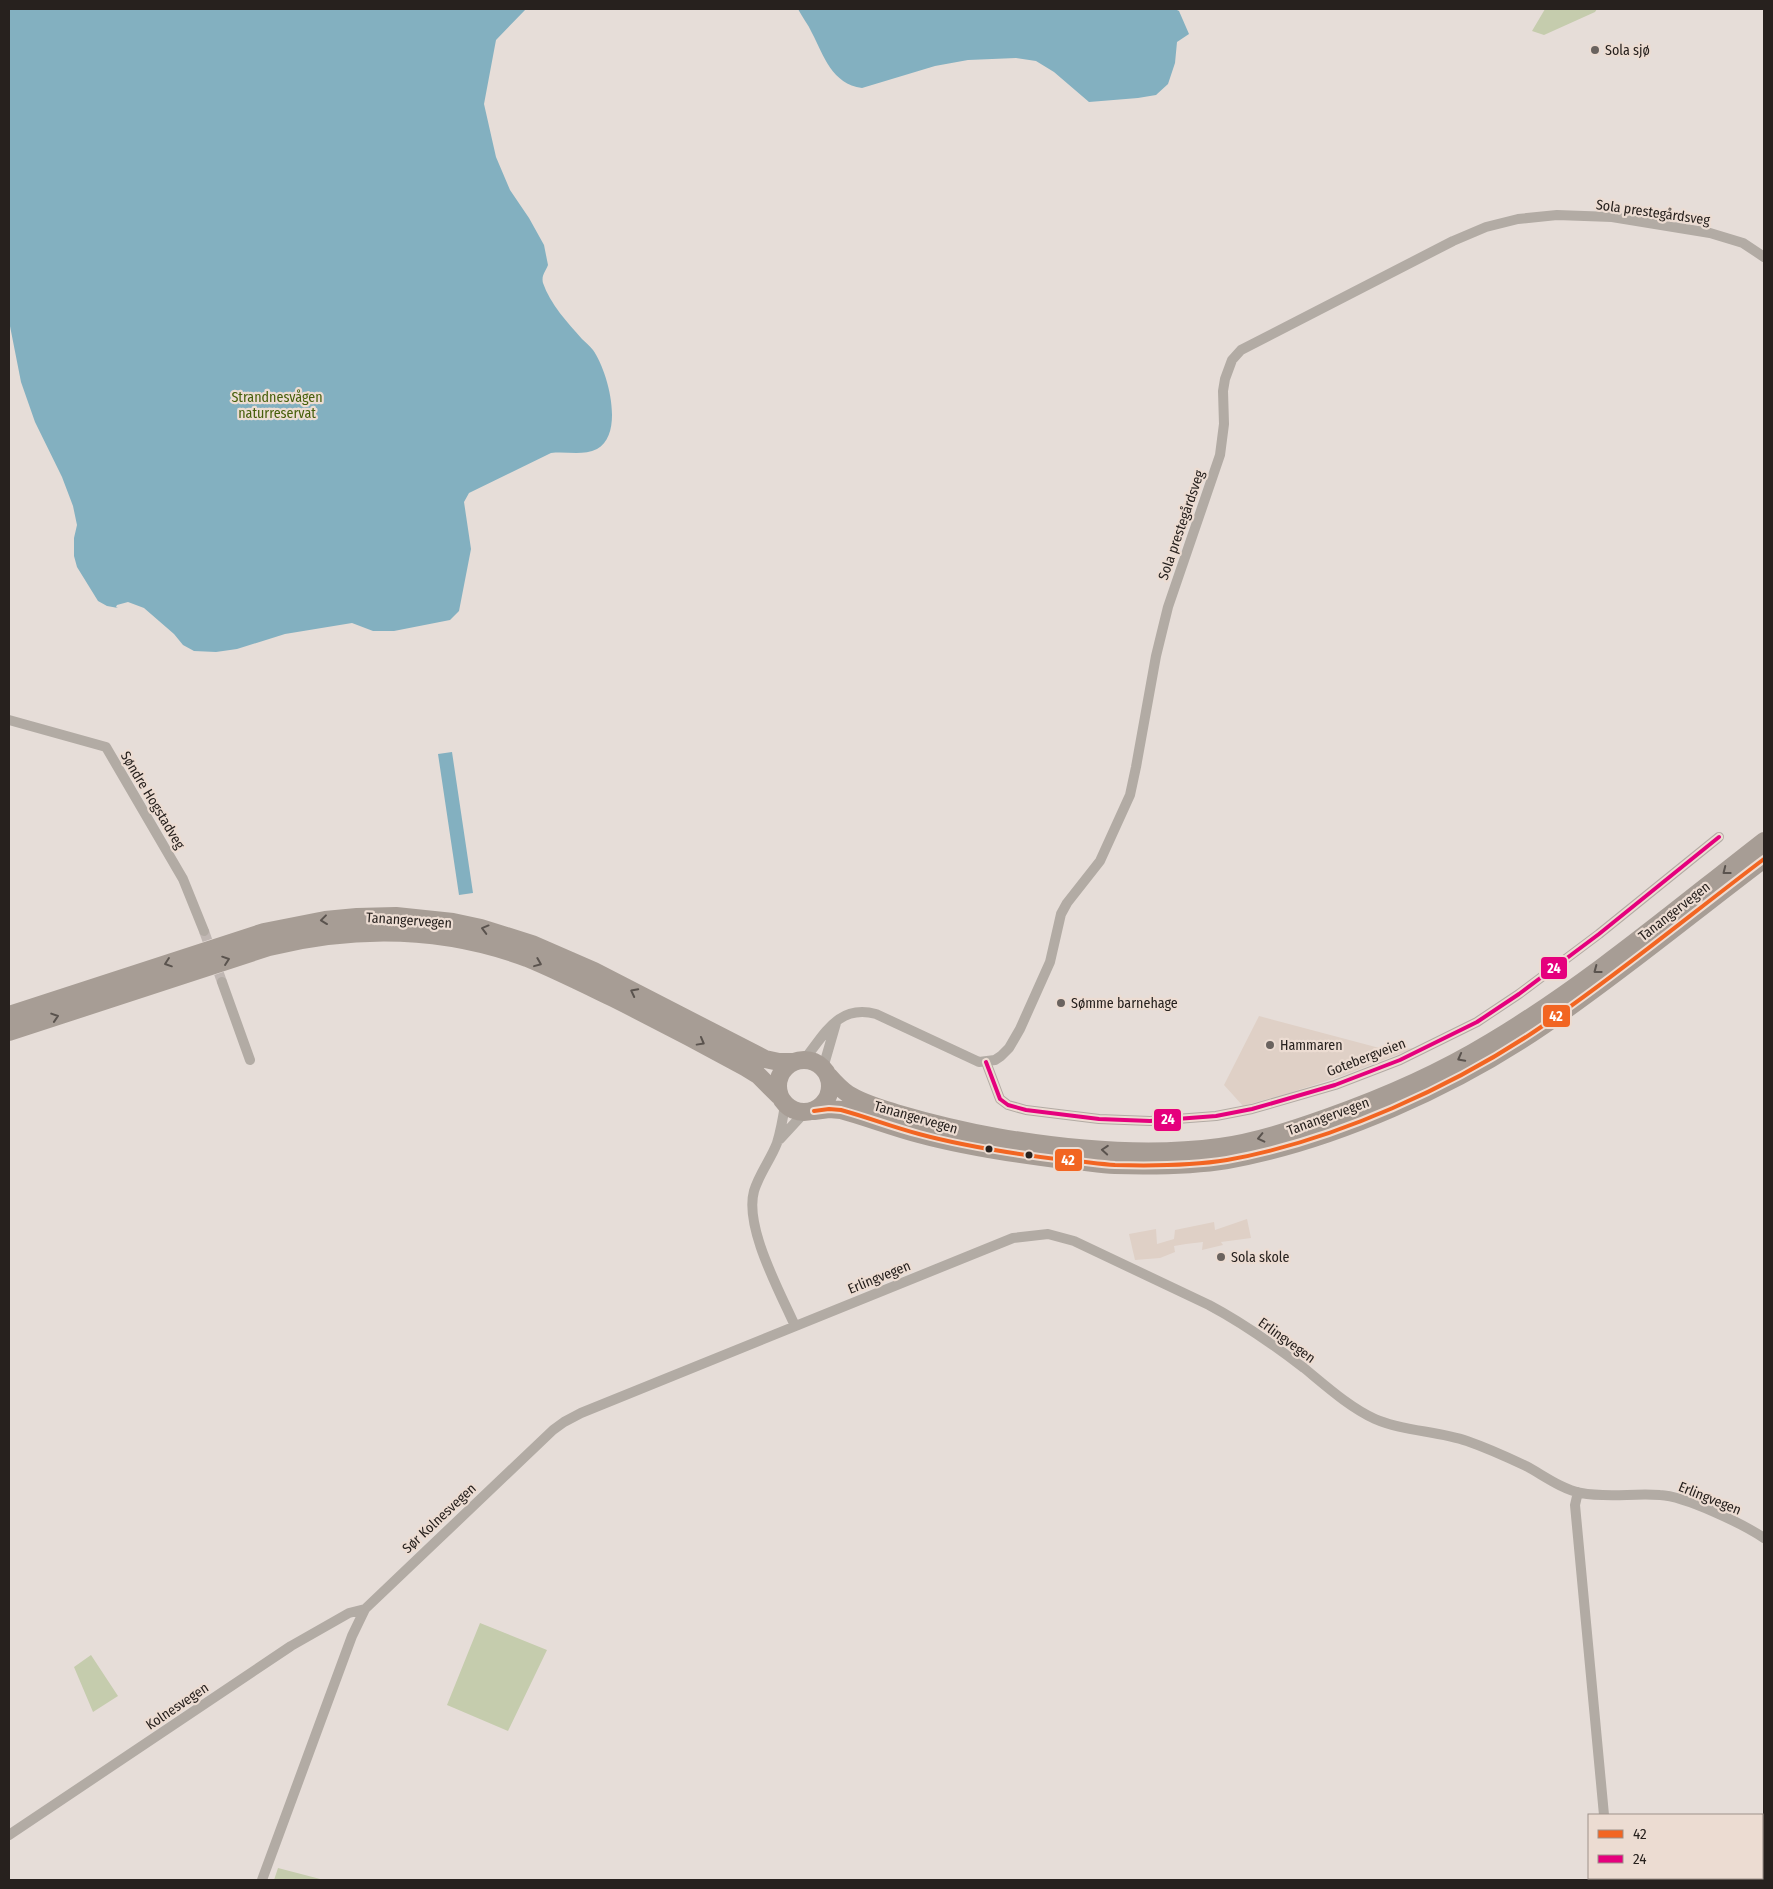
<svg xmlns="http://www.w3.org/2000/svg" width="1773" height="1889" font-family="'Fira Sans Condensed',sans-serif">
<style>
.built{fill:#dfd0c6}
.green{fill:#c5ccad}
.water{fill:#83b0c0}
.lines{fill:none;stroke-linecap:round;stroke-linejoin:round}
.street-tunnel{stroke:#c0b7b3;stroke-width:10;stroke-dasharray:10 5;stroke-linecap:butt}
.street{stroke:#b2aba4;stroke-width:10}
.highway{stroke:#a79d95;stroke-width:18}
.bus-1-casing{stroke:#ecdcd2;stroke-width:8}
.bus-2-casing{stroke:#ecdcd2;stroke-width:8}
.bus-1{stroke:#f26522;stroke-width:4}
.bus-2{stroke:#e5007d;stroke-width:4}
.oneway{stroke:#5a534e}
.poi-dot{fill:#6a635f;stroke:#ecdcd2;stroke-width:2}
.bus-dot{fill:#27211e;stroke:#ecdcd2;stroke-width:2}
.labels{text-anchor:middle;stroke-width:4.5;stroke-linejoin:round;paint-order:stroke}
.poi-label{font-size:14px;fill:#27211e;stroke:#ecdcd2;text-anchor:start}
.street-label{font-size:14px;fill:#27211e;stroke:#ecdcd2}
.park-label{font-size:14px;fill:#465f0b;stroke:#ecdcd2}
.line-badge{stroke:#ecdcd2;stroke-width:2}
.badge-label{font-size:14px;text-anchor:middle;font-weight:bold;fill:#fff}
</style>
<rect width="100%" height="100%" fill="#e6ddd8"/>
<!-- built -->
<path class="built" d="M1259 1016 1387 1050 1415 1048 1342 1076 1289 1093 1243 1106 1224 1085Z
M1247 1219 1251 1238 1221 1242 1223 1245 1202 1250 1203 1242 1186 1244 1174 1246 1175 1252 1160 1258 1135 1260 1129 1234 1156 1229 1157 1244 1174 1239 1175 1230 1214 1222 1215 1230Z"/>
<!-- green -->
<path class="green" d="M1545 9H1597L1595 12 1544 35 1532 31Z
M480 1623 547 1650 508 1731 447 1705Z
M91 1655 118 1696 93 1712 74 1667Z
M278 1868 324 1880H274Z"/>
<!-- water -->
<path class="water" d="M9 9H526L496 40 484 104 496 157 510 190 529 218 544 245 548 265C546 271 541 275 543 283 550 304 568 323 582 339 586 343 590 346 593 350 608 371 625 434 597 449 583 456 566 451 551 453L469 493 464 502 471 549 459 611 450 620 394 631H373L352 623 285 634 237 649 216 652 194 651 183 645 174 634 144 608 128 602 117 605 116 607 118 608 107 606 98 601 77 567 74 556V538L77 525 73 506 62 477 35 422 21 382 9 321Z
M798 9H1175L1179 11 1189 34 1177 42 1175 63 1168 84 1156 95 1138 98 1089 102 1054 72 1036 61 1016 58 968 60 935 66 862 88C832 84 824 56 812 33 808 24 802 17 798 9Z
M452 752 473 893 459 895 438 754Z"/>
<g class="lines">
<!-- street-tunnel -->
<path class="street-tunnel" d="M204 931 222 982"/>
<!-- street -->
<path class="street" d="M9 720 106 747 183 879 204 931
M222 982 250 1060
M804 1060C825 1034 838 1004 876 1014L979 1062 995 1060 1001 1056 1009 1048 1020 1029 1050 962 1061 914 1067 903 1100 861 1130 795 1136 767 1156 656 1168 607 1220 455 1224 424 1223 391 1225 379 1232 360 1241 350 1453 241 1486 227 1518 219 1557 215 1612 217 1710 233 1743 243 1764 257
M986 1062 1000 1099 1008 1105 1026 1110 1099 1119 1150 1121 1216 1116 1252 1109 1335 1085 1400 1060 1477 1022 1519 994 1599 934 1719 837
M823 1068 836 1023
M785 1105C783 1118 781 1130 777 1143 771 1159 759 1174 754 1191 744 1227 780 1292 795 1326
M780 1139 804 1113
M1578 1492 1575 1505 1604 1815
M9 1835 291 1646 349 1613 365 1609
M1609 1878 1610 1880
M262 1880 352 1636 365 1609 553 1430 564 1422 581 1413 1013 1238 1048 1234 1074 1241 1209 1305C1243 1323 1274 1345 1304 1368 1326 1386 1349 1407 1375 1419 1402 1431 1438 1431 1467 1441 1487 1448 1507 1457 1526 1466 1543 1475 1561 1489 1581 1493 1607 1498 1633 1493 1660 1495 1685 1496 1743 1524 1764 1538"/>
<!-- highway -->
<path class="highway" d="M9 1015 264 932 325 920 357 917 396 916 453 922 481 928 532 944 594 971 765 1059 779 1062H794
M9 1032 269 947C355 926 443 927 527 958 556 970 584 984 613 998 657 1020 701 1043 745 1067L758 1075 779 1096
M778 1086a26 26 0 1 1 52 0a26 26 0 1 1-52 0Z
M829 1076C835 1083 841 1089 848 1094 862 1103 880 1108 896 1113 930 1123 963 1131 997 1137 1071 1150 1146 1157 1220 1147 1256 1142 1292 1130 1326 1118 1383 1098 1440 1073 1491 1042 1588 984 1675 910 1764 841
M814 1111 829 1109 841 1110C867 1117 892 1127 919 1134 967 1147 1015 1154 1064 1160 1081 1161 1098 1164 1115 1165 1152 1166 1190 1166 1227 1160 1334 1141 1455 1086 1544 1025 1620 973 1691 914 1764 859"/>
<!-- bus-1 casing -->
<g class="bus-1-casing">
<path id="bus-1" d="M814 1111 829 1109 841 1110C867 1117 892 1127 919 1134 967 1147 1015 1154 1064 1160 1081 1161 1098 1164 1115 1165 1152 1166 1190 1166 1227 1160 1334 1141 1455 1086 1544 1025 1620 973 1691 914 1764 859"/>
</g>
<!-- bus-2 casing -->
<g class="bus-2-casing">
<path id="bus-2" d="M986 1062 1000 1099 1008 1105 1026 1110 1099 1119 1150 1121 1216 1116 1252 1109 1335 1085 1400 1060 1477 1022 1519 994 1599 934 1719 837"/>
</g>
<!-- bus-1 -->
<use href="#bus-1" class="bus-1"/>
<!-- bus-2 -->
<use href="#bus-2" class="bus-2"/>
</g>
<!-- one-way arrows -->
<defs><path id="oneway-chevron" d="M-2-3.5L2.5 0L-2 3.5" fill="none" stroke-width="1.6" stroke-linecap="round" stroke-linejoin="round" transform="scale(1.25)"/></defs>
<g class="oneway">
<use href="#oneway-chevron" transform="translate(1726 871) rotate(142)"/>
<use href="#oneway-chevron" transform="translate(324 920) rotate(173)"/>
<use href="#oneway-chevron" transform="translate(485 929) rotate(-165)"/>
<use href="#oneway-chevron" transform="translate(226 960) rotate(-19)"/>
<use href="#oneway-chevron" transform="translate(168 963) rotate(161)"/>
<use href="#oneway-chevron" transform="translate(538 963) rotate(22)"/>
<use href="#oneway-chevron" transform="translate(1597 970) rotate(143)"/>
<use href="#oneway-chevron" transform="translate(634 992) rotate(-153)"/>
<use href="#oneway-chevron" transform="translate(55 1017) rotate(-18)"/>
<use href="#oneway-chevron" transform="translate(701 1042) rotate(29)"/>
<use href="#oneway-chevron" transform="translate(1461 1058) rotate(152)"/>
<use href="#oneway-chevron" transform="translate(1261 1138) rotate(167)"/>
<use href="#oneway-chevron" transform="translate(1105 1150) rotate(-176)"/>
</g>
<!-- markers -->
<g class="poi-dot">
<circle cx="1595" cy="50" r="5"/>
<circle cx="1061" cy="1003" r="5"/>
<circle cx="1270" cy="1045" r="5"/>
<circle cx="1221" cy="1257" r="5"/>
</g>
<g class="bus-dot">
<circle cx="989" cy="1149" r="4.5"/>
<circle cx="1029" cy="1155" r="4.5"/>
</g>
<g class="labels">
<!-- poi labels -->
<g class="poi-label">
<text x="1605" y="55">Sola sjø</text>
<text x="1071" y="1008">Sømme barnehage</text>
<text x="1280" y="1050">Hammaren</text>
<text x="1231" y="1262">Sola skole</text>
</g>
<!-- street labels -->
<g class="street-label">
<text transform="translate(1653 212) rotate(8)" y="5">Sola prestegårdsveg</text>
<text transform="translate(1181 525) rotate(-71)" y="5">Sola prestegårdsveg</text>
<text transform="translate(153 800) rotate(59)" y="5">Søndre Hogstadveg</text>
<text transform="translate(1674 911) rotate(-38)" y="5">Tanangervegen</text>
<text transform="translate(409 920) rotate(4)" y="5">Tanangervegen</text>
<text transform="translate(1366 1057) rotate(-21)" y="5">Gotebergveien</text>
<text transform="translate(1328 1116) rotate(-20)" y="5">Tanangervegen</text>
<text transform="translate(916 1117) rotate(16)" y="5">Tanangervegen</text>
<text transform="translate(879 1277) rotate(-22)" y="5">Erlingvegen</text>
<text transform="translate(1287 1340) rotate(36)" y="5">Erlingvegen</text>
<text transform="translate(1710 1498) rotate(22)" y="5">Erlingvegen</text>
<text transform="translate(439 1518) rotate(-43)" y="5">Sør Kolnesvegen</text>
<text transform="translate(177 1706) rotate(-34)" y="5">Kolnesvegen</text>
</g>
<!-- park labels -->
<g class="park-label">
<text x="277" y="402">Strandnesvågen<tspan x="277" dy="16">naturreservat</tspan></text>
</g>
</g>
<g class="line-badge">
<rect x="1540" y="956" width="28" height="24" rx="5" fill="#e5007d"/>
<rect x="1542" y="1004" width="29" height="24" rx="5" fill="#f26522"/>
<rect x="1153" y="1108" width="29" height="24" rx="5" fill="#e5007d"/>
<rect x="1054" y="1148" width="29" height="24" rx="5" fill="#f26522"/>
</g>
<g class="badge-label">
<text x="1554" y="973">24</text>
<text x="1556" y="1021">42</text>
<text x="1168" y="1124">24</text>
<text x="1068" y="1165">42</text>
</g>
<!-- border -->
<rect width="1773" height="1889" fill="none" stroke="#27211e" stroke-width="20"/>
<!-- legend -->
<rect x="1588" y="1814" width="175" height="65" fill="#ecdcd2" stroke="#9d918a"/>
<rect x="1598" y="1830" width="25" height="8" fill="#f26522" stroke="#9d918a"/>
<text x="1633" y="1839" font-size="15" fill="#27211e">42</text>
<rect x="1598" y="1855" width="25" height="8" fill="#e5007d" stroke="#9d918a"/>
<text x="1633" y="1864" font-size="15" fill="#27211e">24</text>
</svg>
